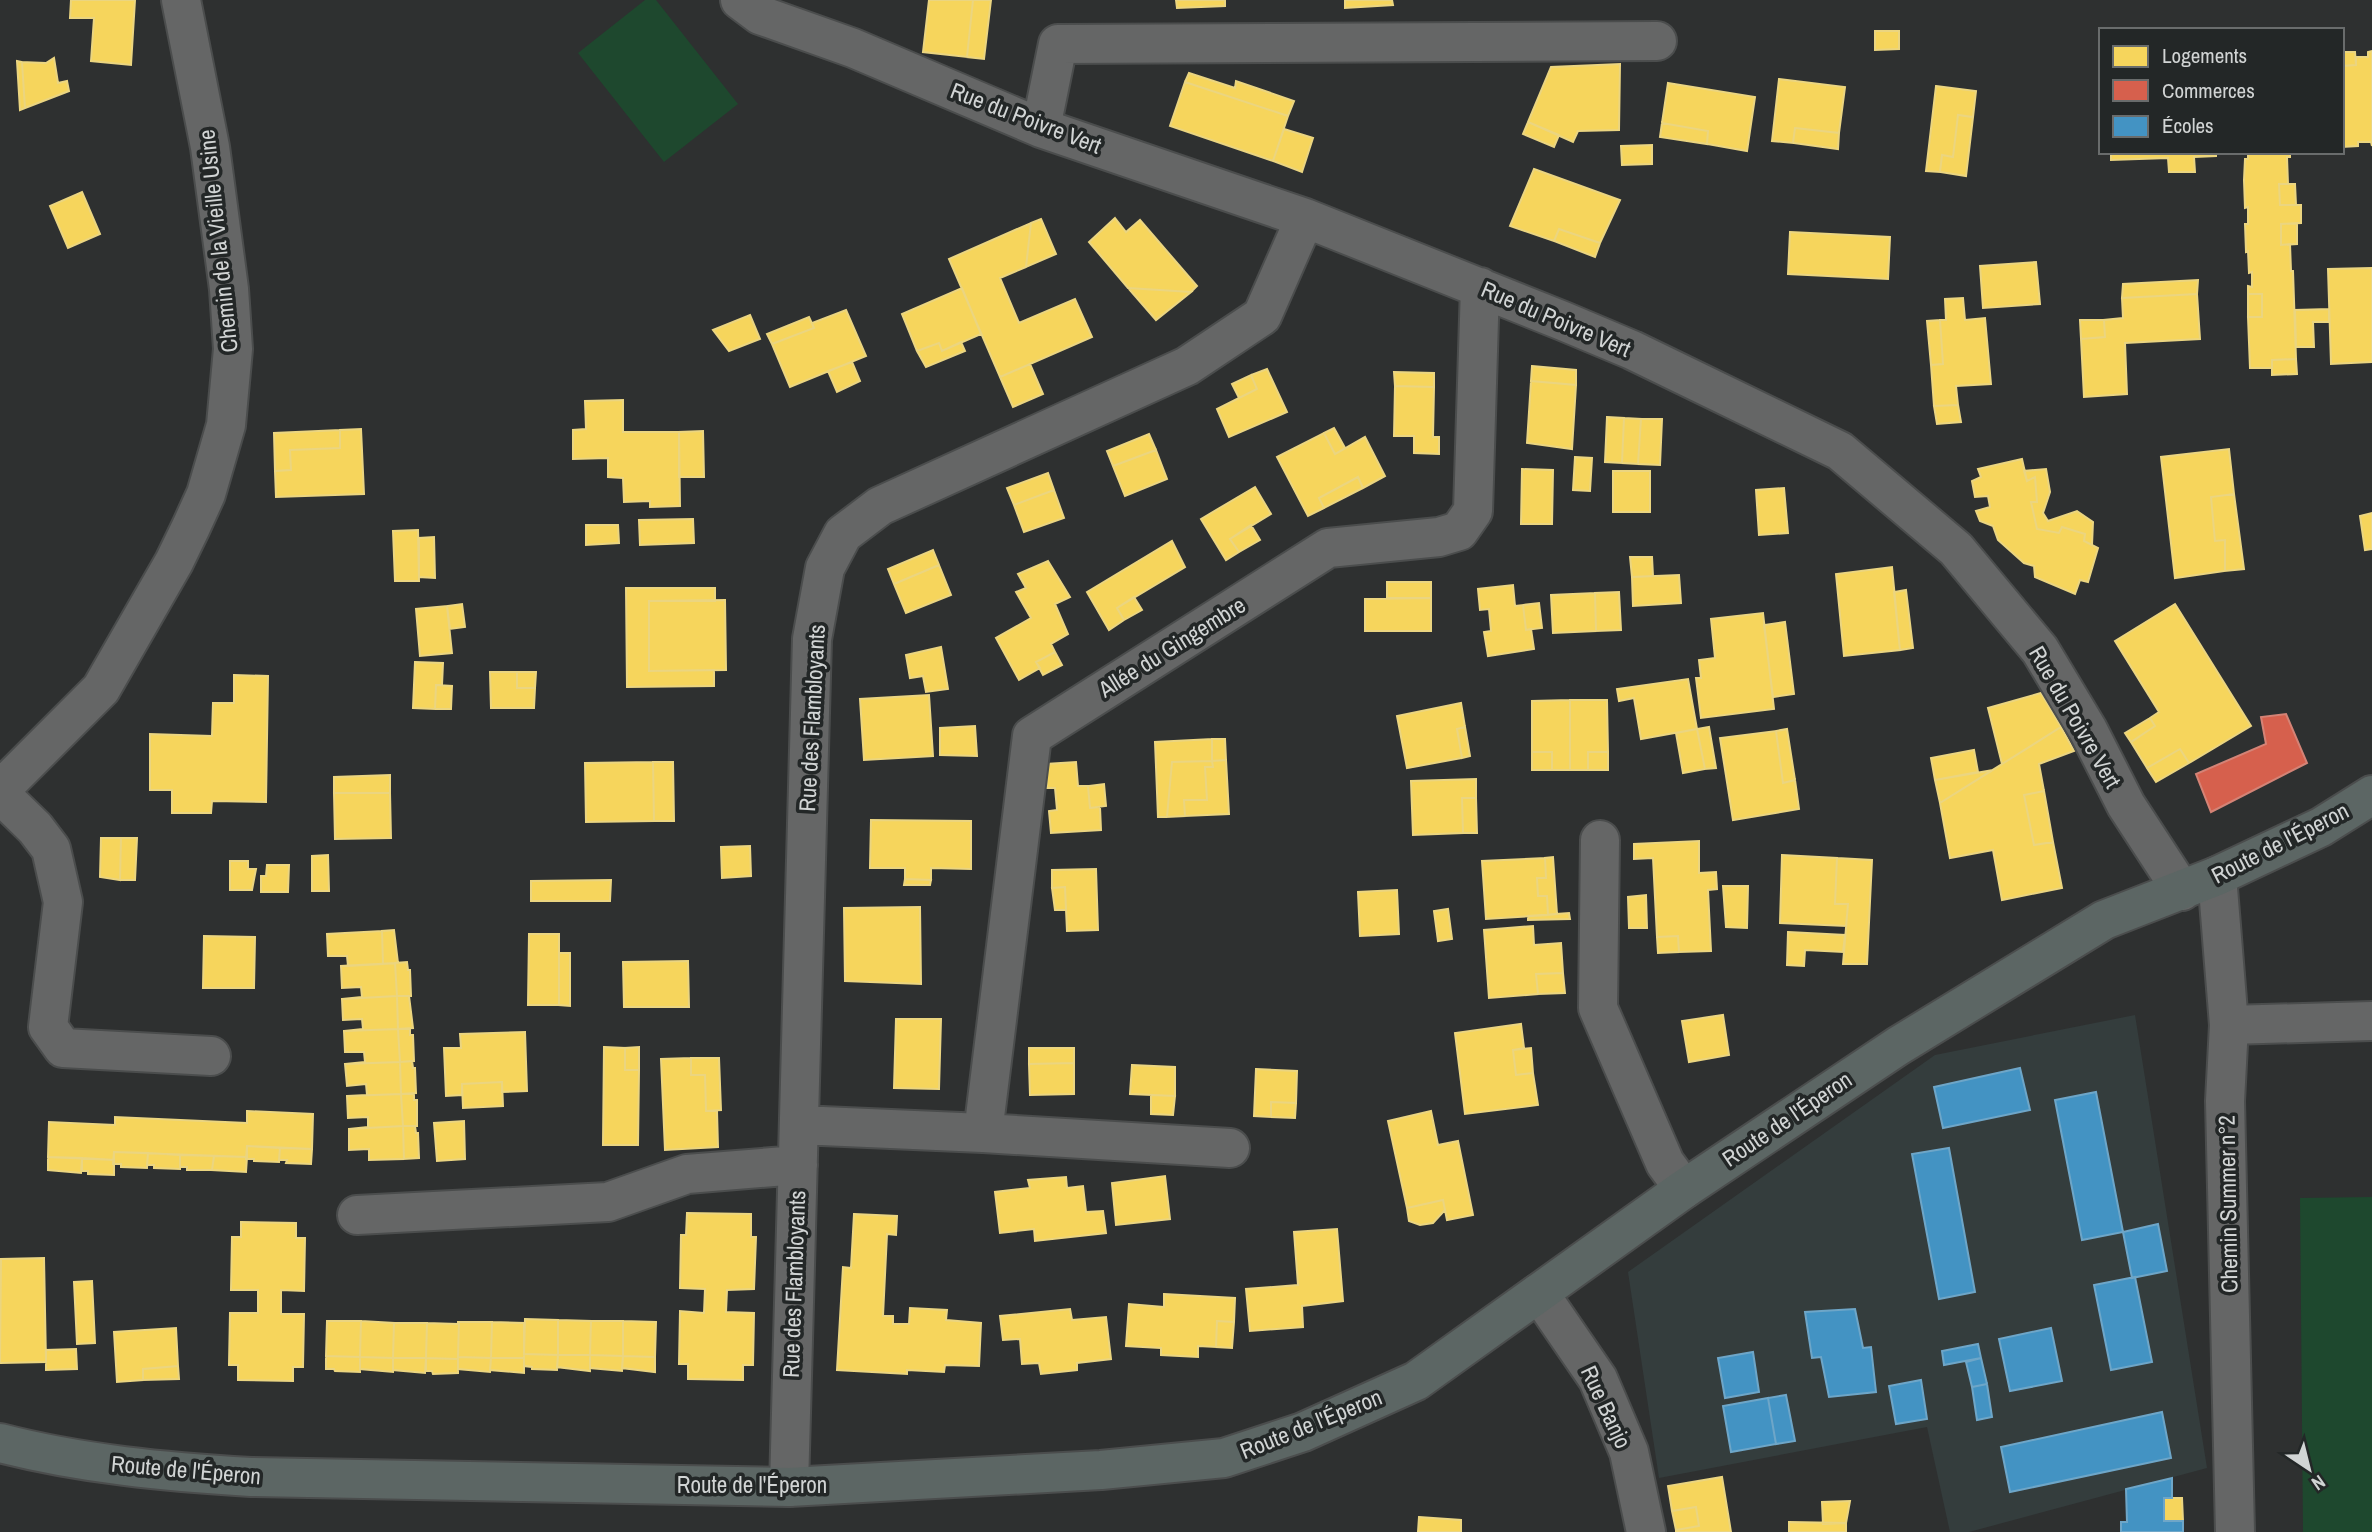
<svg xmlns="http://www.w3.org/2000/svg" width="2372" height="1532" font-family="'Archivo Narrow',sans-serif">
<style>
.built{fill:#343d3d}
.green{fill:#1e482e}
.homes{fill:#f6d55c;stroke:#ebd580;stroke-width:2}
.shops{fill:#d6604d;stroke:#d48376;stroke-width:2}
.schools{fill:#4393c3;stroke:#6ea6c8;stroke-width:2}
.lines{fill:none;stroke-linecap:round;stroke-linejoin:round}
.minor-casing{stroke:#4b4d4d;stroke-width:42}
.major-casing{stroke:#4b4d4d;stroke-width:42}
.minor{stroke:#656666;stroke-width:38}
.major{stroke:#5c6664;stroke-width:38}
.labels{text-anchor:middle;stroke-width:7;stroke-linejoin:round;paint-order:stroke}
.street-label{font-size:23px;fill:#d1d4d4;stroke:#232727}
</style>
<rect width="100%" height="100%" fill="#2e3030"/>
<!-- built -->
<path class="built" d="M2135 1015 2207 1468 1969 1532H1950L1927 1427 1659 1478 1628 1272 1935 1055Z"/>
<!-- green -->
<path class="green" d="M645 0H656L738 104 664 162 578 53Z
M2372 1197V1532H2303L2300 1198Z"/>
<!-- homes -->
<path class="homes" d="M71 0H135L131 65 91 61 94 18H70Z
M929 0H973L967 57 923 52Z
M973 0H991L984 59 967 57Z
M1176 0H1225V6L1177 8Z
M1345 0H1392L1393 5 1345 8Z
M1875 31H1899V49L1875 50Z
M2372 51V146L2371 142H2358V146L2342 147V66L2356 65V57H2368V52Z
M2342 52H2355L2356 65 2342 66Z
M54 58 58 83 67 81 69 91 25 108 22 62 46 63Z
M17 61 22 62 25 108 20 110Z
M1620 64 1619 130 1578 131 1573 142 1528 122 1551 67Z
M1189 73 1235 88 1236 81 1294 101 1288 116 1185 82Z
M1779 79 1845 87 1839 133 1795 128 1793 143 1772 141Z
M1185 82 1288 116 1273 161 1170 126Z
M1668 83 1755 97 1747 151 1707 144 1708 131 1662 123Z
M1936 86 1976 91 1973 117 1958 115 1953 157 1942 155 1940 172 1926 171Z
M1958 115 1973 117 1966 176 1940 172 1942 155 1953 157Z
M1528 122 1559 135 1554 147 1523 134Z
M1662 123 1708 131 1707 144 1660 137Z
M1795 128 1839 133 1838 149 1793 143Z
M1284 129 1313 138 1302 172 1273 161Z
M1652 145V164L1622 165 1621 146Z
M2111 152H2216V156L2194 157 2195 172H2169L2168 158 2111 160Z
M2248 152H2290V157H2287L2288 184H2279L2280 205H2301V223L2281 224V245L2290 244 2291 271H2293L2296 359 2272 360V368H2250L2248 317H2262V294H2248V286L2252 287V272L2249 273 2248 251 2246 252 2245 224H2248V207L2245 208 2244 180 2245 159H2248Z
M1534 169 1620 200 1600 243 1559 229 1554 241 1510 226Z
M2279 184H2295L2296 205H2280Z
M82 192 100 234 68 248 50 206Z
M1115 218 1126 232 1140 220 1197 286 1191 292 1128 288 1089 242Z
M1041 219 1056 254 1026 267 1031 223Z
M1031 223 1026 267 1000 278 1019 323 1075 299 1092 337 1000 377 949 259Z
M2297 223V244L2281 245V224Z
M1559 229 1600 243 1595 257 1554 241Z
M1790 232 1890 237 1888 279 1788 274Z
M2036 262 2040 304 1983 308 1980 266Z
M2372 268V362L2331 364 2328 269Z
M2198 280 2197 294 2122 298 2123 284Z
M962 288 981 334 942 351 939 343 917 351 902 314Z
M1128 288 1191 292 1156 320Z
M2197 294 2200 339 2125 343 2127 394 2084 397 2081 339 2105 337 2104 320 2123 318 2122 298Z
M2248 294H2262V317H2248Z
M1963 298 1965 320 1985 318 1991 384 1956 386 1958 405 1934 406 1931 365 1943 364 1940 320H1946L1945 299Z
M2329 309V322H2313L2314 347H2296L2295 310Z
M846 310 866 356 790 387 772 344 814 328 812 323Z
M750 315 760 339 729 351 713 330Z
M809 317 814 328 772 344 767 334Z
M1940 320 1943 364 1931 365 1927 321Z
M2080 320H2104L2105 337 2081 339Z
M961 342 965 351 926 367 917 351 939 343 942 351Z
M2296 359 2297 374 2272 375V360Z
M852 362 860 381 837 392 828 371Z
M1030 364 1043 394 1013 407 1000 377Z
M1532 366 1576 370V385L1531 381Z
M1267 369 1287 412 1229 437 1217 409 1257 389 1251 375Z
M1394 372 1434 373V387L1395 386Z
M1251 375 1257 389 1239 398 1232 384Z
M1531 381 1576 385 1572 449 1527 443Z
M1395 386 1434 387 1433 437H1439V454L1414 453V436H1394Z
M623 400V432H679L680 506 650 507V501L624 502 623 478 608 477V458L573 459V430L586 429 585 401Z
M1958 405 1961 422 1937 424 1934 406Z
M1607 417 1624 418 1622 463 1605 462Z
M1624 418 1641 419 1638 464 1622 463Z
M1641 419H1662L1660 465 1638 464Z
M1334 428 1345 448 1335 454 1324 433Z
M361 429 364 494 276 497 275 471 291 470 290 450 340 448V430Z
M340 430V448L290 450 291 470 275 471 274 433Z
M703 431 704 477H679V432Z
M1324 433 1335 454 1365 437 1385 476 1363 488 1358 477 1319 498 1324 508 1308 516 1277 457Z
M1149 434 1156 450 1113 466 1107 451Z
M2229 449 2234 494 2211 497 2215 541 2225 540V571L2175 578 2161 457Z
M1156 450 1167 479 1125 496 1113 466Z
M1575 457 1592 458 1590 491 1573 490Z
M2022 459 2027 481 2035 477 2037 502H2031L2037 529 2059 533 2062 527 2085 534 2084 541 2098 548 2088 582 2080 580 2075 594 2035 577 2034 566 2024 563 1998 540 1993 526 1980 521 1976 511 1990 507 1988 496 1975 497 1972 481 1981 477 1978 469Z
M1522 469 1553 470 1552 524H1521Z
M2046 469 2050 492 2043 513 2048 521 2077 511 2093 522 2092 545 2084 541 2085 534 2062 527 2059 533 2037 529 2031 502H2037L2035 477 2027 481 2024 471Z
M1613 471H1650V512H1613Z
M1048 473 1054 490 1014 505 1007 488Z
M1358 477 1363 488 1324 508 1319 498Z
M1255 487 1271 514 1230 539 1239 552 1226 560 1201 519Z
M1784 488 1788 533 1759 535 1756 490Z
M1054 490 1064 518 1024 532 1014 505Z
M2234 494 2244 569 2225 571V540L2215 541 2211 497Z
M2372 513V549L2365 550 2360 516Z
M693 519 694 543 640 545 639 520Z
M586 525H618L619 543 586 545Z
M1251 525 1260 540 1239 552 1230 539Z
M418 530 419 581H395L393 531Z
M434 537 435 578 419 577V538Z
M1172 541 1185 567 1117 608 1124 620 1109 630 1087 592Z
M933 550 939 565 894 584 888 569Z
M1630 557H1652L1653 576 1632 577Z
M1048 561 1070 597 1055 604 1068 634 1051 644 1055 652 1036 662 1040 668 1019 680 996 638 1031 618 1016 592 1026 588 1018 574Z
M939 565 951 595 906 613 894 584Z
M1892 567 1900 650 1844 656 1836 574Z
M1679 575 1681 603 1633 606 1632 577Z
M1387 582H1431V598H1387Z
M1513 585 1515 606 1523 605 1526 630 1531 629 1534 649 1488 656 1484 632 1491 631 1489 609 1480 610 1478 589Z
M626 588H715V601H649V671L714 670V686L627 687Z
M1906 590 1913 648 1900 650 1894 592Z
M1619 592 1621 630 1596 631 1595 593Z
M1595 593 1596 631 1553 633 1551 595Z
M1134 597 1142 610 1124 620 1117 608Z
M1431 598V631H1365V599Z
M725 600 726 670 649 671V601Z
M1539 603 1542 628 1526 630 1523 605Z
M462 604 465 627 450 629 447 606Z
M2175 604 2251 726 2189 763 2180 749 2147 768 2131 742 2155 726 2150 718 2159 712 2115 641Z
M447 606 452 653 420 656 416 609Z
M1763 613 1774 709 1701 718 1696 678H1701L1699 660 1715 658 1711 619Z
M1785 622 1794 694 1773 697 1764 625Z
M941 647 948 689 926 692 923 676 910 678 906 655Z
M1055 652 1062 665 1043 675 1036 662Z
M415 662 443 663 442 685H436L435 709 413 708Z
M490 672H517V688H535L534 708H491Z
M517 672H536L535 688H517Z
M234 675 268 676 266 802 212 801 211 813H172V790H150V734L212 736 213 703H234Z
M1688 679 1697 729 1641 739 1634 698 1619 701 1617 689Z
M436 685 452 686 451 709H435Z
M2041 693 2061 727 2002 764 1988 708Z
M929 695 933 756 864 760 860 699Z
M1570 700H1607L1608 752H1588V770H1570Z
M1570 700V770H1552V752H1532V701Z
M1461 703 1465 727 1457 729 1462 758 1407 768 1397 716Z
M2150 718 2155 726 2131 742 2125 733Z
M975 726 977 756 940 755V728Z
M1465 727 1470 756 1462 758 1457 729Z
M1709 727 1716 768 1705 769 1697 729Z
M2061 727 2074 751 2039 764 2044 791 2024 795 2034 845 2053 842 2062 888 2002 900 1993 850 1950 858 1940 803Z
M1697 729 1705 769 1683 773 1676 733Z
M1787 729 1795 780 1783 783 1776 731Z
M1776 731 1783 783 1795 780 1799 809 1733 820 1720 738Z
M1212 739H1225L1226 760 1212 761Z
M1212 739V761L1172 762 1167 817H1158L1155 742Z
M2180 749 2189 763 2156 782 2147 768Z
M1974 750 1978 772 1935 780 1931 758Z
M1532 752H1552V770H1532Z
M1588 752H1608V770H1588Z
M1226 760 1229 814 1185 816 1184 800H1207L1205 767H1213L1212 761Z
M1212 761 1213 767H1205L1207 800H1184L1185 816 1167 817 1172 762Z
M653 762 654 821 586 822 585 763Z
M653 762H673L674 821H654Z
M1076 762 1078 786H1088L1090 808 1100 807 1101 830 1051 833 1049 811 1057 810 1055 788H1047L1046 764Z
M1993 770 1940 803 1935 780Z
M390 775V793H334V777Z
M1476 779V798H1462L1463 833 1413 835 1411 781Z
M1104 784 1106 806 1090 808 1088 786Z
M2044 791 2053 842 2034 845 2024 795Z
M334 793H390L391 838 335 839Z
M1462 798H1476L1477 833H1463Z
M871 820 971 821V869L931 868V880L905 879V868H870Z
M101 838H121L120 880 100 877Z
M121 838H137L135 880H120Z
M1699 841V873L1716 872 1717 889 1708 890 1711 951 1679 952 1678 936 1657 937 1653 858 1634 859V844Z
M750 846 751 876 722 878 721 847Z
M328 855 329 891H312V856Z
M1782 855 1837 858 1835 904H1848L1846 926 1780 923Z
M1553 857 1557 914 1548 915 1547 896H1538L1537 878H1546L1545 858Z
M1545 858 1546 878H1537L1538 896H1547L1548 915 1486 919 1482 861Z
M1837 858 1872 860 1867 964H1843L1848 904H1835Z
M230 861H248V869H256L252 890H230Z
M267 865H289L288 892H261V876H266Z
M1096 869 1098 930 1067 931 1065 887 1052 888V870Z
M905 879 931 880 930 885H904Z
M611 880 610 901H531V881Z
M1723 886H1748L1747 928 1726 927Z
M1065 887 1066 910H1055L1052 888Z
M1397 890 1399 934 1360 936 1358 892Z
M1646 895 1647 928H1629L1628 897Z
M920 907 921 984 845 981 844 908Z
M1448 909 1452 939 1438 941 1434 911Z
M1569 913 1570 919 1528 920V916Z
M1533 926 1534 945 1561 943 1563 973 1536 974 1538 994 1489 998 1484 930Z
M394 930 398 963 383 964 382 931Z
M382 931 383 964 348 966 347 956H328L327 934Z
M1788 932 1845 935 1843 952 1805 950 1804 966 1787 965Z
M529 934H559V1005H528Z
M204 936 255 937 254 988H203Z
M1678 936 1679 952 1658 953 1657 937Z
M559 953H570V1006L559 1005Z
M688 961 689 1007H624L623 962Z
M407 962 408 970H410L411 996H397L395 963Z
M395 963 397 996 342 999 362 997 361 987 342 988 341 966Z
M1563 973 1565 993 1538 994 1536 974Z
M397 996H409L413 1028 398 1029Z
M397 996 398 1029 344 1031 363 1029 362 1019 343 1020 342 999Z
M1723 1015 1729 1055 1689 1062 1682 1021Z
M896 1019H941L939 1089 894 1088Z
M1521 1024 1524 1048 1513 1050 1516 1075 1533 1073 1538 1105 1465 1114 1455 1033Z
M398 1029H410V1035H413L414 1061 400 1062Z
M398 1029 400 1062 345 1064 365 1062 364 1052H345L344 1031Z
M525 1032 527 1091 502 1092V1082L462 1084V1095L446 1096 444 1048H461L460 1034Z
M604 1047 625 1048V1070H639L638 1145H603Z
M639 1047V1070H625V1048Z
M1029 1048H1074V1063L1029 1064Z
M1531 1048 1533 1073 1516 1075 1513 1050Z
M691 1058H719L721 1110 706 1111 705 1075H691Z
M691 1058V1075H705L706 1111H717L718 1147 665 1150 661 1059Z
M412 1061 413 1068H415L416 1093 401 1094 400 1062Z
M400 1062 401 1094 347 1096 367 1095 366 1084 347 1086 345 1064Z
M1074 1063V1094L1030 1095 1029 1064Z
M1132 1065 1175 1067V1096L1130 1094Z
M1256 1069 1297 1071 1296 1103 1271 1102V1117L1254 1116Z
M502 1082 503 1106 463 1108 462 1084Z
M401 1094H414V1100H417V1126H403Z
M401 1094 403 1126 349 1129 368 1127V1117L348 1118 347 1096Z
M1151 1095 1175 1096 1173 1115 1151 1114Z
M1271 1102 1296 1103 1295 1118 1271 1117Z
M247 1111 313 1114 312 1149 247 1146V1157L114 1152V1160L48 1157 49 1122 115 1125V1117L247 1123Z
M1431 1111 1438 1145 1458 1141 1473 1215 1447 1220 1443 1200 1407 1208 1388 1121Z
M464 1121 465 1159 437 1161 434 1123Z
M403 1126 404 1159 369 1160V1149L349 1150V1129Z
M403 1126H415L416 1133H418L419 1158 404 1159Z
M247 1146 280 1148 279 1162 254 1161V1159H246Z
M280 1148 312 1149 311 1164 286 1163 287 1160H279Z
M114 1152 148 1153 147 1168 121 1167V1164H113Z
M148 1153 180 1155V1169L154 1168V1165H147Z
M180 1155 214 1156 212 1170H187V1167H180Z
M214 1156 247 1157 246 1172 212 1170Z
M48 1157 82 1158 81 1173 48 1170Z
M82 1158 114 1160V1175L88 1174V1171H82Z
M1165 1176 1170 1219 1116 1225 1112 1183Z
M1066 1177 1067 1188 1083 1186 1086 1212 1103 1211 1106 1233 1035 1241 1034 1229 1000 1233 995 1192 1030 1188 1028 1180Z
M1443 1200 1445 1210 1433 1223 1420 1225 1409 1221 1407 1208Z
M687 1213 751 1214V1237H756L754 1289 727 1290 726 1312 754 1313 753 1365H743V1380L688 1379V1364H679L680 1311 704 1313 705 1289 680 1288 681 1235H686Z
M854 1214 897 1216 896 1235 887 1234 883 1316H893V1324H909L910 1308 947 1310 946 1320 981 1323 979 1366 945 1365 944 1372 907 1370V1374L837 1370 843 1267 851 1268Z
M241 1222 296 1223V1238H305L304 1291 281 1290V1314H304L303 1367H293V1381L238 1380V1365H229L230 1313H258V1290H231L232 1237H241Z
M1337 1229 1343 1301 1302 1306 1303 1327 1250 1331 1246 1289 1298 1285 1294 1232Z
M44 1258 46 1362 0 1363 1 1259Z
M92 1281 95 1343 77 1344 74 1282Z
M1164 1294 1235 1298 1234 1322 1217 1321 1216 1347 1198 1346V1357L1161 1355V1348L1126 1346 1129 1304 1164 1307Z
M1070 1309 1072 1320 1106 1317 1111 1359 1077 1363V1370L1041 1374 1039 1363 1022 1364 1020 1339 1003 1340 1000 1316Z
M525 1319 558 1320V1355L524 1354Z
M558 1320 591 1321 590 1355H558Z
M327 1321H361L360 1357 326 1356Z
M361 1321 394 1323 393 1358 360 1357Z
M591 1321H623V1356L590 1355Z
M623 1321 656 1322 655 1357 623 1356Z
M1217 1321 1234 1322 1232 1348 1216 1347Z
M458 1322H459L458 1359 426 1358 427 1323 458 1324Z
M459 1322H492L491 1358 458 1357Z
M492 1322 524 1323V1358H491Z
M394 1323H427L426 1358H393Z
M176 1328 178 1366 143 1369V1380L117 1382 114 1332Z
M76 1349 77 1369 46 1370V1350Z
M524 1354 558 1355 557 1370 532 1369V1367L524 1366Z
M558 1355H590V1371L557 1367Z
M590 1355 623 1356 622 1371 590 1368Z
M326 1356 360 1357V1372L335 1371 334 1369H326Z
M623 1356 655 1357V1372L622 1368Z
M360 1357 393 1358V1372L360 1369Z
M458 1357 491 1358 490 1372 458 1369Z
M393 1358H426L425 1373 393 1370Z
M426 1358 458 1359V1373L433 1374 432 1371H426Z
M491 1358H524V1373L490 1370Z
M178 1366 179 1379 143 1380V1369Z
M1722 1477 1731 1532H1676V1530L1699 1526 1696 1507 1672 1511 1668 1486Z
M2164 1498H2182L2183 1521H2164Z
M1850 1501 1846 1523 1823 1524 1822 1502Z
M1696 1507 1699 1526 1676 1530 1672 1511Z
M1419 1517 1461 1520V1532H1418Z
M1789 1522 1846 1523V1532H1789Z"/>
<!-- shops -->
<path class="shops" d="M2286 714 2307 763 2211 812 2196 774 2266 744 2261 717Z"/>
<!-- schools -->
<path class="schools" d="M2020 1068 2030 1110 1943 1128 1934 1087Z
M2096 1092 2123 1232 2082 1240 2055 1100Z
M1949 1148 1975 1292 1939 1299 1912 1154Z
M2158 1224 2167 1271 2132 1278 2123 1232Z
M2135 1277 2152 1362 2111 1370 2094 1285Z
M1855 1309 1863 1348 1871 1347 1876 1392 1829 1397 1821 1357 1812 1358 1805 1312Z
M2051 1328 2062 1381 2010 1391 1999 1339Z
M1978 1344 1981 1358 1944 1365 1942 1351Z
M1753 1352 1759 1392 1725 1398 1718 1358Z
M1981 1358 1987 1384 1972 1387 1966 1362Z
M1921 1380 1927 1419 1896 1424 1889 1386Z
M1987 1384 1992 1417 1977 1420 1972 1387Z
M1786 1395 1795 1441 1776 1444 1768 1398Z
M1768 1398 1776 1444 1731 1452 1723 1406Z
M2162 1412 2171 1458 2010 1492 2001 1447Z
M2172 1478V1498H2164V1521H2183V1532H2121V1522H2127L2126 1489Z"/>
<g class="lines">
<!-- minor casing -->
<g class="minor-casing">
<path id="minor" d="M740 0 760 15 853 48 1041 128 1305 218 1563 321 1632 350 1840 451 1956 549 2040 650 2088 730 2126 805 2182 891
M1041 128 1058 44 1657 41
M0 790 101 689 174 562 191 527 206 494 226 425 233 349 229 289 210 147 181 0
M0 794 35 828 51 849 63 902 48 1027 63 1048 211 1056
M1600 840 1598 1008 1665 1163 1684 1189
M2217 876 2229 1025 2225 1101 2235 1532
M2229 1025 2372 1021
M799 1125 983 1133 1230 1148
M983 1133 1032 736 1328 548 1439 537 1459 531 1473 511 1480 287
M357 1215 608 1202 687 1174 798 1165
M1539 1293 1598 1379 1629 1452 1646 1532
M789 1487 812 639 825 568 843 534 880 506 1187 366 1262 316 1305 218"/>
</g>
<!-- major casing -->
<g class="major-casing">
<path id="major" d="M0 1443C81 1464 167 1472 251 1477L789 1487 1101 1470 1224 1458 1303 1432 1416 1381 1684 1189 1898 1046 2104 920 2217 876 2321 827 2372 795"/>
</g>
<!-- minor -->
<use href="#minor" class="minor"/>
<!-- major -->
<use href="#major" class="major"/>
</g>
<g class="labels">
<!-- street labels -->
<g class="street-label">
<text transform="translate(1026 118) rotate(21)" y="8">Rue du Poivre Vert</text>
<text transform="translate(218 241) rotate(-96)" y="8">Chemin de la Vieille Usine</text>
<text transform="translate(1556 319) rotate(23)" y="8">Rue du Poivre Vert</text>
<text transform="translate(1172 647) rotate(-32)" y="8">Allée du Gingembre</text>
<text transform="translate(2075 717) rotate(60)" y="8">Rue du Poivre Vert</text>
<text transform="translate(812 718) rotate(-87)" y="8">Rue des Flambloyants</text>
<text transform="translate(2280 843) rotate(-27)" y="8">Route de l'Éperon</text>
<text transform="translate(1787 1119) rotate(-34)" y="8">Route de l'Éperon</text>
<text transform="translate(2228 1204) rotate(-91)" y="8">Chemin Summer n°2</text>
<text transform="translate(794 1284) rotate(-88)" y="8">Rue des Flambloyants</text>
<text transform="translate(1606 1407) rotate(65)" y="8">Rue Banjo</text>
<text transform="translate(1311 1424) rotate(-22)" y="8">Route de l'Éperon</text>
<text transform="translate(186 1470) rotate(5)" y="8">Route de l'Éperon</text>
<text x="752" y="1493">Route de l'Éperon</text>
</g>
</g>
<!-- legend -->
<rect x="2099" y="28" width="245" height="126" fill="#232727" stroke="#696c6c" stroke-width="2"/>
<rect x="2113" y="46" width="35" height="21" fill="#f6d55c" stroke="#696c6c" stroke-width="2"/>
<text x="2162" y="63" font-size="21" fill="#d1d4d4">Logements</text>
<rect x="2113" y="80" width="35" height="21" fill="#d6604d" stroke="#696c6c" stroke-width="2"/>
<text x="2162" y="98" font-size="21" fill="#d1d4d4">Commerces</text>
<rect x="2113" y="116" width="35" height="21" fill="#4393c3" stroke="#696c6c" stroke-width="2"/>
<text x="2162" y="133" font-size="21" fill="#d1d4d4">Écoles</text>
<!-- north arrow -->
<g transform="translate(2309 1469) rotate(145)" stroke="#232727" stroke-width="5" paint-order="stroke">
<path d="M0-5L12 26L0 18L-12 26Z" fill="#d1d4d4"/>
<text y="-10" font-size="19" font-weight="bold" text-anchor="middle" fill="#d1d4d4">N</text>
</g>
</svg>
